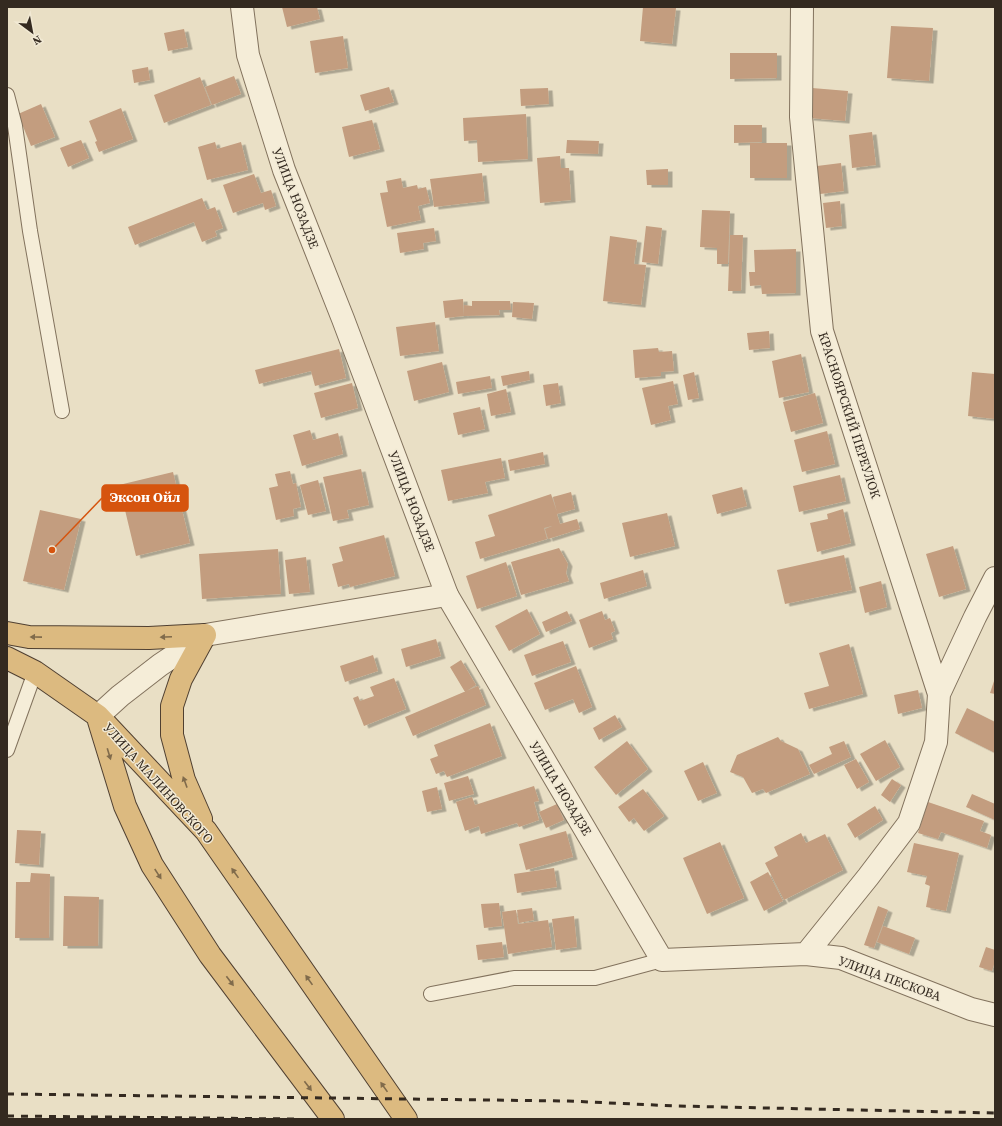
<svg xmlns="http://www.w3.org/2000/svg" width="1002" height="1126" font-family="'Source Serif 4',serif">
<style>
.building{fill:#c39d7f;filter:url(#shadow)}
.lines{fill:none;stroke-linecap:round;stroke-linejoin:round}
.service-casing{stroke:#82725d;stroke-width:16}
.minor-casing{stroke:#82725d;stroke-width:24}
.tertiary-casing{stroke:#82725d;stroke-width:24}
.trunk-casing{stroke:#504031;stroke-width:24}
.service{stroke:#f5edd8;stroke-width:14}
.minor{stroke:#f5edd8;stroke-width:22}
.tertiary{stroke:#f5edd8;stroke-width:22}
.trunk{stroke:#dcba80;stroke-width:22}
.rail{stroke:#342a20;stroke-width:3;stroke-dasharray:7 7;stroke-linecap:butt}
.oneway{fill:#806b4b}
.labels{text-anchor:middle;stroke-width:3;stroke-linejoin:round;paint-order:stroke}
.street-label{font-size:13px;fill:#342a20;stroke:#f1e9d4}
.leader{fill:none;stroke:#d6540e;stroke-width:1.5}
.callout-dot{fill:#d6540e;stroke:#f1e9d4;stroke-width:1.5}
.callout{fill:#d6540e;stroke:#d6540e;stroke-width:1.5}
.callout-label{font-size:14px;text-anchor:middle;font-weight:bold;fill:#fff}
</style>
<defs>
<filter id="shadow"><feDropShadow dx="4.5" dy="2.5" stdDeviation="0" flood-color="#0004"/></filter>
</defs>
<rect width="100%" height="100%" fill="#e9dfc5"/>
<!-- building -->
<path class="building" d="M282 7H317L320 19 287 27Z
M643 7 676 8 672 44 640 41Z
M891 26 933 28 929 81 887 78Z
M184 29 188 47 168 51 164 33Z
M343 36 348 68 315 73 310 41Z
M730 53H777V78L730 79Z
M148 67 150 80 134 83 132 70Z
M234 76 241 94 212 105 205 87Z
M200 77 211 105 164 123 154 95Z
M389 87 394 102 365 111 360 95Z
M548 88 549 104 521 106 520 89Z
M812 88 848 91 845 121 809 118Z
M41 104 55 137 31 146 18 114Z
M121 108 133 139 99 152 95 142 97 141 89 121Z
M526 114 528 159 478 162 477 140 464 141 463 118Z
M372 120 380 149 349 157 342 127Z
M734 125H762V142L734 143Z
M872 132 876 165 852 168 849 135Z
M81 140 89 158 68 167 60 148Z
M567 140 599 141 598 154 566 153Z
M215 142 217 149 241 142 248 170 207 180 198 147Z
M750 143H787V178H750Z
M560 156 561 168H569L571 200 540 203 537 158Z
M841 163 844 191 820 194 817 166Z
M668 169V185H647L646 170Z
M482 173 485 201 434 207 430 179Z
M254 174 261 193 271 190 276 206 265 210 263 203 233 213 223 185Z
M401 178 403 188 417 185 418 189 426 187 430 203 418 206 421 220 387 227 380 193 388 192 386 181Z
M202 198 207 210 215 207 223 228 215 231 217 236 202 242 194 222 135 245 128 227Z
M840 201 842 226 826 228 823 203Z
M702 210 730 211 728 264H717V248L700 247Z
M646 226 662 228 658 264 642 262Z
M434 228 436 241 423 243 424 249 400 253 397 233Z
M730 235H743L741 291H728Z
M610 236 637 240 634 264 646 265 641 305 603 301Z
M796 249V293L762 294 761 285 750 286 749 272H755L754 250Z
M463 299 464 316 445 318 443 301Z
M472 301H510L511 310H499L500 315 464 316V305L472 306Z
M513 302 534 303 532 319 512 317Z
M435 322 439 351 400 356 396 327Z
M769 331 770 348 749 350 747 333Z
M658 348 659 352 672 351 674 371 661 372V376L635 378 633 350Z
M339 349 346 378 315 386 311 371 259 384 255 370Z
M801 354 809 392 779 398 772 361Z
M442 362 449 392 414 401 407 371Z
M529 371 530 380 503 386 501 376Z
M694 372 699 398 688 400 683 375Z
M972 372 995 374V419L968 416Z
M490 376 492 388 458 394 456 382Z
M673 381 678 404 668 406 671 420 651 425 642 388Z
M352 383 358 408 321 418 314 393Z
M558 383 561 403 546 406 543 385Z
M506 389 511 412 491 416 487 394Z
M815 393 823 423 791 432 783 402Z
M480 407 485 429 458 435 453 413Z
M310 430 313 440 338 433 343 454 302 466 293 435Z
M827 431 835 464 802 472 794 440Z
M543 452 545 464 510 471 508 460Z
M501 458 505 478 485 482 488 493 448 501 441 470Z
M361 469 369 505 347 510 349 518 333 521 323 477Z
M290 471 293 484 296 483 301 507 293 509 294 516 276 520 269 488 278 486 275 474Z
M173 472 190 543 136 556 119 485Z
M840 475 846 501 799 512 793 486Z
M318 480 326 511 308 515 300 485Z
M742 487 747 506 717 514 712 495Z
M571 492 575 509 557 514 560 524 577 519 580 529 548 539 545 529 552 526 544 528 547 539 480 559 475 542 495 536 488 515 551 494 557 512 553 497Z
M843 509 851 543 817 552 810 523 828 519 827 514Z
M40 510 81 519 64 590 23 581Z
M667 513 675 546 630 557 622 523Z
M384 535 395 576 350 587 349 584 338 587 332 564 343 561 339 547Z
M953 546 966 589 939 597 926 554Z
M559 548 568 564 566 573 569 581 521 595 511 562Z
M278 549 281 594 202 599 199 554Z
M844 555 852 590 785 604 777 570Z
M306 557 310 592 289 594 285 560Z
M506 562 517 596 477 609 466 576Z
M643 570 647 586 604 599 600 583Z
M881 581 887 607 865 613 859 587Z
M527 609 540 634 509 651 495 626Z
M567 611 572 621 546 632 542 622Z
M602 611 605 620 610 618 615 631 611 633 613 639 589 648 579 620Z
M436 639 441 656 406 667 401 649Z
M563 641 571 662 532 676 524 655Z
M849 644 863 694 809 709 804 693 829 686 819 653Z
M373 655 378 671 345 682 340 666Z
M461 660 476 685 465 692 450 667Z
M576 666 592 707 579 713 573 699 545 710 534 683Z
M394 678 406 709 364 726 353 698 358 696 360 701 374 696 370 687Z
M995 678V694L990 693Z
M478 686 486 705 413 736 405 717Z
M918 690 922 708 898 714 894 695Z
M967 708 995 722V753L955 733Z
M615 715 622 727 599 740 593 728Z
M490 723 502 756 447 777 444 771 436 774 430 759 438 756 434 745Z
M778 737 781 741 798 749 810 774 766 793 763 789 752 793 743 777 730 772 737 755Z
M885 740 900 767 876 781 860 754Z
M627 741 648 769 616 795 594 767Z
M844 741 851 757 814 774 809 765 832 754 829 747Z
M856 759 869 782 857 789 844 765Z
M703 762 717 793 698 801 684 771Z
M468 776 474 794 449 801 444 783Z
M892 779 901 785 890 802 881 795Z
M534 786 539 801 534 802 539 820 519 827 517 823 481 834 479 826 465 831 456 802 472 797 475 805Z
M437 787 442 809 427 812 422 791Z
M643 789 664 816 644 831 634 818 629 822 618 807Z
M972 794 995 804V820L966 807Z
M928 802 984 821 980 831 991 835 987 848 941 832 938 839 918 833Z
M557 804 564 820 546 828 539 812Z
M875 806 883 820 855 838 847 824Z
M17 830 41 831 39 865 15 863Z
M566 831 573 857 526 870 519 844Z
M801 833 806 843 825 834 843 870 784 900 765 863 778 856 774 847Z
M720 842 744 898 707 914 683 858Z
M914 843 959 853 946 911 926 907 930 886 925 884 927 876 907 872Z
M554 868 557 887 517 893 514 874Z
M768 872 783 901 764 911 750 882Z
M31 873 50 874 49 938H15L16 882H30Z
M64 896 99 897 98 946H63Z
M499 903 502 926 484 928 481 904Z
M878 906 888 910 874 948 864 945Z
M532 908 534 920 519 923 517 910Z
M516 910 518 924 548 920 552 947 508 954 502 912Z
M574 916 577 947 556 950 552 919Z
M883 926 915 938 909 954 877 942Z
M502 942 504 957 478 960 476 945Z
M986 947 995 950V961L992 971 979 967Z"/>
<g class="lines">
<!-- service casing -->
<g class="service-casing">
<path id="service" d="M7 95 15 126 30 231 62 411
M7 750 35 672
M431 994 514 978H595L662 960"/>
</g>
<!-- minor casing -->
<g class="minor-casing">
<path id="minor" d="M802 7 801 117 822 331 939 694 936 742 909 823 868 877 806 954
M447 595 662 960 806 954 841 958 971 1009 995 1015
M939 694 975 617 995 578"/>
</g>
<!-- tertiary casing -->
<g class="tertiary-casing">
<path id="tertiary" d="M98 716 120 696 160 665 205 635 447 595 343 319 284 170 248 55 242 7"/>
</g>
<!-- trunk casing -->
<g class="trunk-casing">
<path id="trunk" d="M7 633 29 637 149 638 205 635
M7 658 35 672 98 716 206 831 406 1119
M99 721 125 806 152 865 210 955 333 1119
M201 819 184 780 172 735V706L181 679 205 635"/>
</g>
<!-- service -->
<use href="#service" class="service"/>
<!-- minor -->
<use href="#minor" class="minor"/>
<!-- tertiary -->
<use href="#tertiary" class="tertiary"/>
<!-- trunk -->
<use href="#trunk" class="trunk"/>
<!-- rail -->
<path class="rail" d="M7 1094 568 1101 676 1106 995 1113
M7 1116 295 1119"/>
</g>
<!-- one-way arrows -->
<defs><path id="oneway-solid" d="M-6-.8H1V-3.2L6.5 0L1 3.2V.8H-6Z"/></defs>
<g class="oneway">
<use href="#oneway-solid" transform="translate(36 637) rotate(-179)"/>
<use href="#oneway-solid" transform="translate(166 637) rotate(177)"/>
<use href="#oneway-solid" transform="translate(109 754) rotate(73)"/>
<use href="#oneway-solid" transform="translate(185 782) rotate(-110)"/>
<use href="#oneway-solid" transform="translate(235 873) rotate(-125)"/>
<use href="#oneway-solid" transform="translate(158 874) rotate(57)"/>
<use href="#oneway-solid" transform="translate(309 980) rotate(-125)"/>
<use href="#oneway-solid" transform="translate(230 981) rotate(53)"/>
<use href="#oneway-solid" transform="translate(308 1086) rotate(53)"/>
<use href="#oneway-solid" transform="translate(384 1087) rotate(-125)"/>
</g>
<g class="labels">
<!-- street labels -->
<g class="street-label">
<text transform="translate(296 198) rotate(69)" y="5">УЛИЦА НОЗАДЗЕ</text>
<text transform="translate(850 415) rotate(72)" y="5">КРАСНОЯРСКИЙ ПЕРЕУЛОК</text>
<text transform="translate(412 501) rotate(69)" y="5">УЛИЦА НОЗАДЗЕ</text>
<text transform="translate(159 783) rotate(48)" y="5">УЛИЦА МАЛИНОВСКОГО</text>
<text transform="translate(561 788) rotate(59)" y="5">УЛИЦА НОЗАДЗЕ</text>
<text transform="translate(890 978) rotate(20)" y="5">УЛИЦА ПЕСКОВА</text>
</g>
</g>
<!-- callouts -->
<path class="leader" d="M52 550L102 498"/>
<circle class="callout-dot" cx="52" cy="550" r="4"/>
<rect class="callout" x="102" y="485" width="86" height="26" rx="4"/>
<g class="callout-label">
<text x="145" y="502">Эксон Ойл</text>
</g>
<!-- border -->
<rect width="1002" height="1126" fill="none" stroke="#342a20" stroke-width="16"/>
<!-- north arrow -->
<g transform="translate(32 32) rotate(148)" stroke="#f1e9d4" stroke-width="3" paint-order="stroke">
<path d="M0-3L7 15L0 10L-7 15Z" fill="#342a20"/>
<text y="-6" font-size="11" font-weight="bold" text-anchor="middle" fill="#342a20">N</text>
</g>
</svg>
